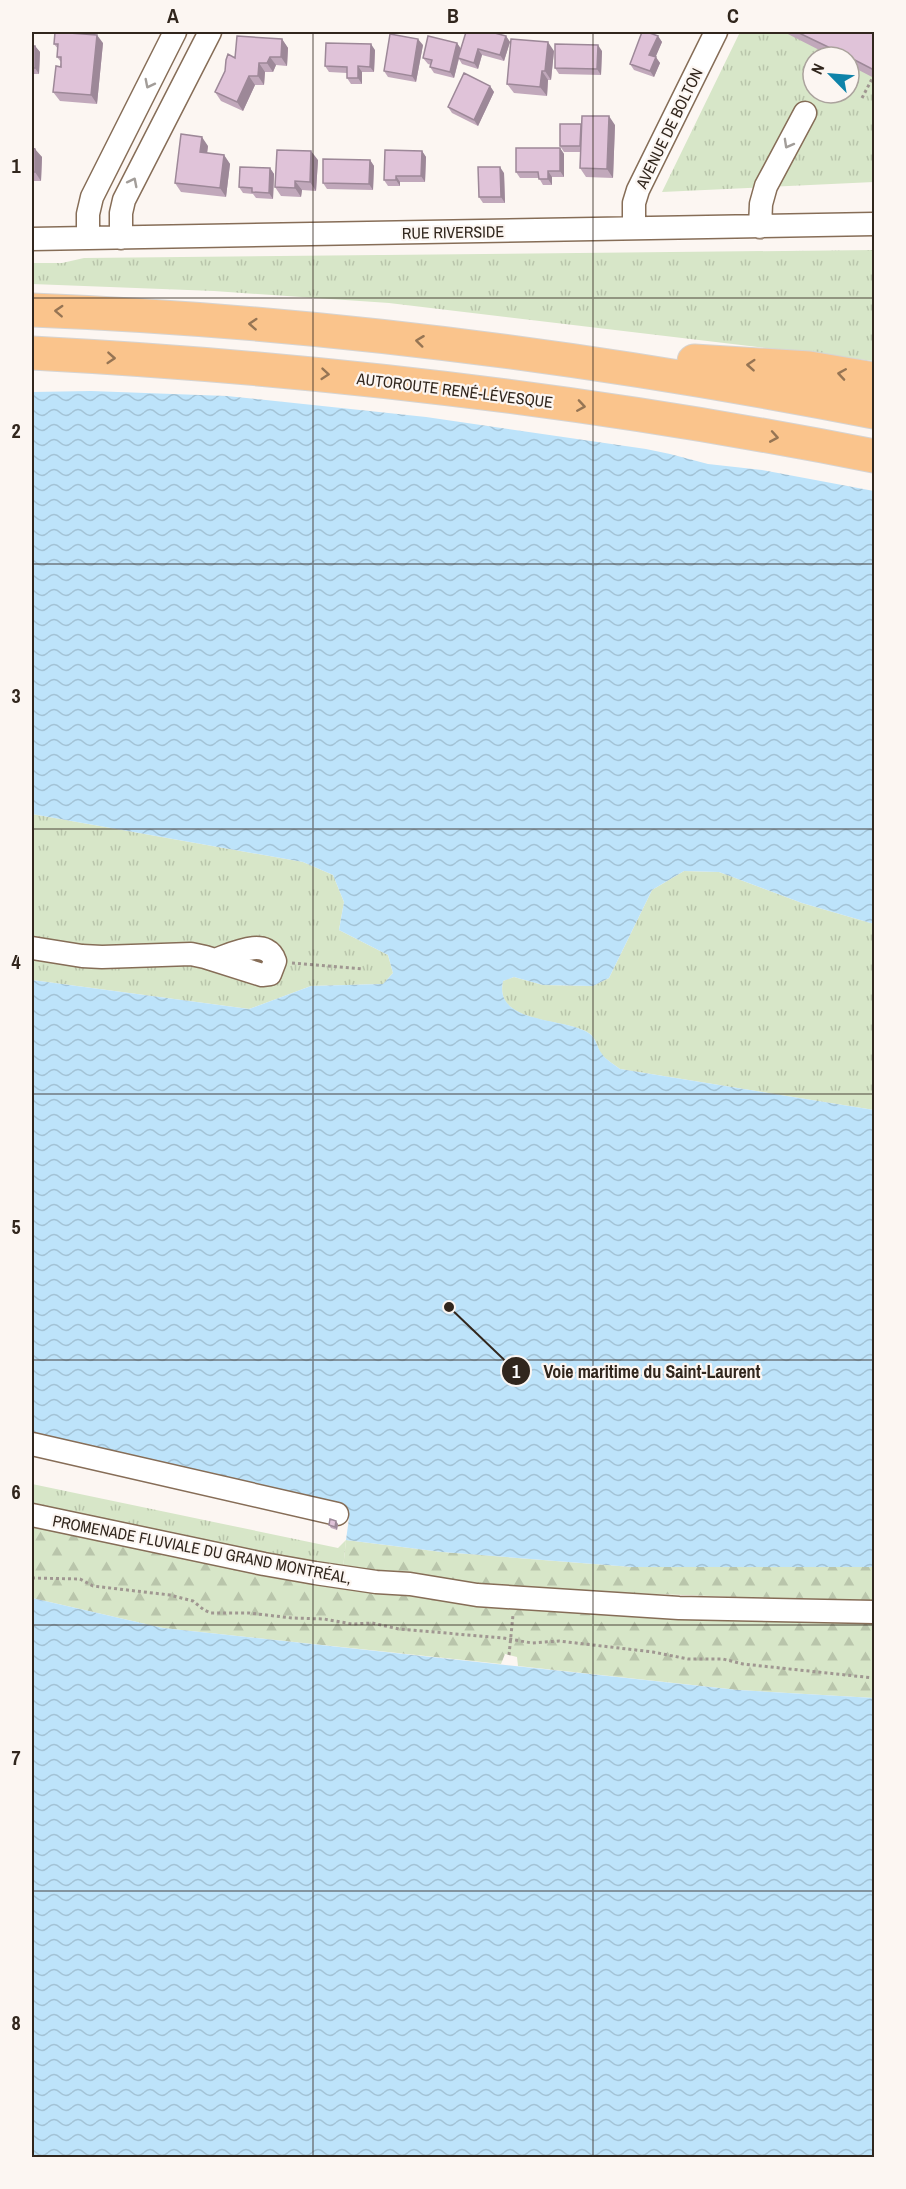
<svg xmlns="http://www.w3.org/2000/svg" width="906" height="2189" font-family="'Archivo Narrow',sans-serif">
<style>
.grass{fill:url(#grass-tufts);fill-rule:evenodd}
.forest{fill:url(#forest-firs)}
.water{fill:url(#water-waves)}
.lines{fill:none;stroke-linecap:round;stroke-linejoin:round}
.minor-casing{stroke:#866d57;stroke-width:25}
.highway-casing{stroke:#d6d4d2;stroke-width:35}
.path{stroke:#a09791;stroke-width:3;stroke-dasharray:3 3;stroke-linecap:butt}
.minor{stroke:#fff;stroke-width:22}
.highway{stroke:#fac48c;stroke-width:33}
.wall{fill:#c1a8bb}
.shaded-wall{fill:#9d8898}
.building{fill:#e0c3d9;stroke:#9d8898;stroke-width:1.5}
.oneway{stroke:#a29d99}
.oneway2{stroke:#967554}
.grid{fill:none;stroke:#31261d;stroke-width:1.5;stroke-opacity:0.55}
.labels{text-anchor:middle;stroke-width:4.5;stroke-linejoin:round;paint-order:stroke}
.street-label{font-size:16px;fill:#31261d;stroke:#fcf6f2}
.leader{fill:none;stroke:#31261d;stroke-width:2}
.callout-dot{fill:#31261d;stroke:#fcf6f2;stroke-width:2}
.mark-label{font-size:18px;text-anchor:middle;font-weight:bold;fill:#fff}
.callout-label{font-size:18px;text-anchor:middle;font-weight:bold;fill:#31261d;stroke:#fcf6f2;stroke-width:4.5;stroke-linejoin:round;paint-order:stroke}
.neatline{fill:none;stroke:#31261d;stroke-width:2}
.grid-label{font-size:20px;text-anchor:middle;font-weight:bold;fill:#31261d}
</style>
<defs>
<pattern id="grass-tufts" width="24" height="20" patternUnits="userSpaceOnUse" patternTransform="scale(1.5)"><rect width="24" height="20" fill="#d7e6c8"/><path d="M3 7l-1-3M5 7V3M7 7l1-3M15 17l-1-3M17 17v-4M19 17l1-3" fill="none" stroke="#b9c5ab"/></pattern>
<pattern id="forest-firs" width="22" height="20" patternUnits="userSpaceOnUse" patternTransform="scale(1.5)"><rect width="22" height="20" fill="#d7e6c8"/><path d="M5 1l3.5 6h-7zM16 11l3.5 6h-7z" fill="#b9c5ab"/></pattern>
<pattern id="water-waves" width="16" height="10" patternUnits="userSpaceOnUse" patternTransform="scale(1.5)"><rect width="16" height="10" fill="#bde3fa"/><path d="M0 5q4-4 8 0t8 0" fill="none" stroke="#a3c3d6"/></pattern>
</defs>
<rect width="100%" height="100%" fill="#fcf6f2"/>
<!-- grass -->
<path class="grass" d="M740 32H874V182L662 192ZM813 57H849V93H813Z
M874 250V361L389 303 214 291 32 284V263H62L84 258Z
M32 814 303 862 333 875 344 902 339 930 388 955 393 973 383 984 311 986 249 1009 32 980Z
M684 871 719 872 802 903 874 924V1110L620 1069C614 1064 606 1060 601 1054 597 1048 596 1038 590 1034 568 1017 493 1026 503 981L514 977 543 985 593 986 609 978 652 890Z
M32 1484 338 1548 346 1540 343 1569 32 1506Z"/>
<!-- forest -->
<path class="forest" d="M32 1523 320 1582 874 1619V1698L738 1690 518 1666 517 1657 505 1654 501 1664 163 1628 32 1598Z
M346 1540 442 1552 632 1567H874V1602L470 1587 343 1569Z"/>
<!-- water -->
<path class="water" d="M91 391 227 396 426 417 646 449 670 454 708 464 762 470 874 491V924L802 903 719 872 684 871 652 890 609 978 593 986 543 985 514 977 503 981C493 1025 568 1017 590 1034 596 1038 597 1048 602 1054 606 1060 614 1064 620 1069L874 1110V1567H632L442 1552 346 1540 349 1518 346 1512 32 1436V980L249 1009 311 986 383 984 393 973 388 955 339 930 344 902 333 875 303 862 32 814V392Z
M32 1598 163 1628 738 1690 874 1698V2157H32Z"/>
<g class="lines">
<!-- minor casing -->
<g class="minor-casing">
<path id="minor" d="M760 227 761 204 766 186 805 113
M634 228V203L638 190 716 32
M88 238V214L92 197 175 32
M121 238V213L124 200 210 32
M32 239 874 224
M32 948 82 956 102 957 191 954 205 957 262 975 270 974 275 961C267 936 232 954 215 960
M32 1444 337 1514
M32 1515 264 1564 315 1573 376 1582 410 1584 477 1595 679 1608 874 1612"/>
</g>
<!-- highway casing -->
<g class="highway-casing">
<path id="highway" d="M32 310C314 321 597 358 874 412
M32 353C315 368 596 401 874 456
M694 361 809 368 874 379"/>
</g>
<!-- path -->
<path class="path" d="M862 98 873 77
M292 963 363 969
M32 1578 80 1579 93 1586 170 1595 193 1601 204 1610 211 1613H249L292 1618 324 1619 352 1624 372 1623 399 1629 503 1638 532 1643 559 1641 653 1652 688 1659H723L743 1664 874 1678
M509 1655 513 1615"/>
<!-- minor -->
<use href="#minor" class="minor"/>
<!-- highway -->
<use href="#highway" class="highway"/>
</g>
<!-- wall -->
<path class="wall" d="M784 32H874V78L849 65V57H833Z
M506 36 510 42 504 61 482 55 478 69 462 64 459 59 454 78 434 73 430 67 431 65 428 64 423 58 457 43 461 49Z
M658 36 662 42 655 57 660 63 654 77 634 70 630 64Z
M282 39 288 48 287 66 276 65 273 72H265L264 85H255L243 111 221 101 215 92 225 71 235 58Z
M103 43 97 104 60 101 53 92 61 62 57 57 58 49 54 44Z
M423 45 416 82 388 77 384 71Z
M32 46H35L40 52 39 74H32Z
M375 50 374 72H362V84H351L347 78V73L329 72 325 66Z
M554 51 551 80H548L547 96 514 93 507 84Z
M602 51 601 75 559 74 555 68Z
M490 86 494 92 478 126 452 113 448 107Z
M615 125 613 178 586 177 580 168 581 152H564L560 146Z
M208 146 207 153 224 155 230 164 226 197 181 192 175 183Z
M32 148 42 157 41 181H32Z
M560 148 564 154V177H552V185H543L539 178H520L516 172Z
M422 151 426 157 425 182H400V186H388L384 180Z
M318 160 316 191 302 190 301 197 281 196 275 187Z
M370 160 374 166 373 190 327 189 323 183Z
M270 168 274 174 273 199 256 198 253 194 243 193 239 187Z
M504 173 505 203H483L479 197Z
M338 1524 337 1530 331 1528 329 1525Z"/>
<!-- shaded-wall -->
<path class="shaded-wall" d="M97 35 103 43 97 104 91 95Z
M506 36 510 42 504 61 500 55Z
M658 36 662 42 654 61 649 55Z
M282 39 288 48 287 66 281 57Z
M418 39 423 45 416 82 412 76Z
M548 42 554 51 551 80 545 71Z
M457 43 461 49 454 78 450 72Z
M371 44 375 50 374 72 370 67Z
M598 45 602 51 601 75 597 69Z
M35 46 40 52 39 74 35 68Z
M478 49 482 55 478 69 474 63Z
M270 57 276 65 273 72 267 63Z
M656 57 660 63 654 77 650 71Z
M259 63 265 72 264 85 258 76Z
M358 66 362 72V84L358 78Z
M542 71 548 80 547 96 540 87Z
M249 76 255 85 243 111 237 102Z
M490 86 494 92 478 126 474 120Z
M609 116 615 125 613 178 607 169Z
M202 137 208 146 206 161 200 152Z
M560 148 564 154V177L560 171Z
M35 149 42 157 41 181 35 172Z
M311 151 318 160 316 191 310 182Z
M422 151 426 157 425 182 421 176Z
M224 155 230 164 226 197 220 188Z
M370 160 374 166 373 190 369 184Z
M500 167 504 173 505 203 501 197Z
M270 168 274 174 273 199 269 193Z
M548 171 552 177V185L548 179Z
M396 176 400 182V186L396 180Z
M295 181 302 190 301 197 295 188Z
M336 1521 338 1524 337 1530 335 1527Z"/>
<!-- building -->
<path class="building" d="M55 32 97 35 91 95 53 92 56 66 61 67V57H57L58 44H54Z
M466 32H491L506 36 500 55 478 49 474 63 458 58Z
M642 32H647L658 36 649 55 656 57 650 71 630 64Z
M797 32H874V70L849 57Z
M390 34 418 39 412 76 384 71Z
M237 36 282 39 281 57H270L267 63H259L258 76H249L237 102 215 92 225 71 226 60 228 54 235 58Z
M428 36 457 43 450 72 430 67 432 60 423 58Z
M511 39 548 42 545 71H542L540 87 507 84Z
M326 43 371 44 370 67 358 66V78H347V67L325 66Z
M555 44 598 45 597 69 555 68Z
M32 46H35V68H32Z
M464 73 490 86 474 120 448 107Z
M582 116H609L607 169 580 168Z
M560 124H581L580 146H560Z
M181 134 202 137 200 152 224 155 220 188 175 183Z
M32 148 35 149V172H32Z
M516 148H560V171H548V179H539L538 172H516Z
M277 150 311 151 310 182 295 181V188L275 187Z
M385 150 422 151 421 176H396V180H384Z
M323 159 370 160 369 184 323 183Z
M240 167 270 168 269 193 252 192V188L239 187Z
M478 167H500L501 197H479Z
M330 1519 336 1521 335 1527 329 1525Z"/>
<!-- one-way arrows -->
<defs><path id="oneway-chevron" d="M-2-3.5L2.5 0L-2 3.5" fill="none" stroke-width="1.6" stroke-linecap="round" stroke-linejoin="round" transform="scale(1.5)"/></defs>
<g class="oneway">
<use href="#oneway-chevron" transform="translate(149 84) rotate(117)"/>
<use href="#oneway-chevron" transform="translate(788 144) rotate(119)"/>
<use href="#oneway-chevron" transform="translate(133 182) rotate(-63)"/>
</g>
<g class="oneway2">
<use href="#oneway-chevron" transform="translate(59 311) rotate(-177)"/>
<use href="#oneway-chevron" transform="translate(253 324) rotate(-176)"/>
<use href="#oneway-chevron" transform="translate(420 341) rotate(-173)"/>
<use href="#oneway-chevron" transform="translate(111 358) rotate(4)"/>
<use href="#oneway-chevron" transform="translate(751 365) rotate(-176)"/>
<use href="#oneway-chevron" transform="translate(325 374) rotate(5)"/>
<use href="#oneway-chevron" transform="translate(842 374) rotate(-171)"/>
<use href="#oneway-chevron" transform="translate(581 406) rotate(9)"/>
<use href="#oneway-chevron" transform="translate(774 437) rotate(10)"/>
</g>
<!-- grid -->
<path class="grid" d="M313 32V2158M593 32V2158M32 298H874M32 564H874M32 829H874M32 1094H874M32 1360H874M32 1625H874M32 1891H874"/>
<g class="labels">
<!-- street labels -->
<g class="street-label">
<text transform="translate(669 128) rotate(-64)" y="6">AVENUE DE BOLTON</text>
<text transform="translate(453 232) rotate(-1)" y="6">RUE RIVERSIDE</text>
<text transform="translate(455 390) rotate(7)" y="6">AUTOROUTE RENÉ-LÉVESQUE</text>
<text transform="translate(202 1549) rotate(11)" y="6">PROMENADE FLUVIALE DU GRAND MONTRÉAL,</text>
</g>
</g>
<!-- callouts -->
<path class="leader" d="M449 1307L516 1371"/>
<g class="callout-dot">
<circle cx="449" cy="1307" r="6"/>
<circle cx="516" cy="1371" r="15"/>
</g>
<g class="mark-label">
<text x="516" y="1378">1</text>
</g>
<g class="callout-label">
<text x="652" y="1378">Voie maritime du Saint-Laurent</text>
</g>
<!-- border -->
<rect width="906" height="2189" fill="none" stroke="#fcf6f2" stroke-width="66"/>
<!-- north arrow -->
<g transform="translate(831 75) rotate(295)"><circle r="28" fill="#fcf6f2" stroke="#aba39d" stroke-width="1.5"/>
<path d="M0-4.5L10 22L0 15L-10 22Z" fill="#0e83a9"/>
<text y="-9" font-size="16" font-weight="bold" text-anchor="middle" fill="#31261d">N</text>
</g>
<rect x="33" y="33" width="840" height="2123" class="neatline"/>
<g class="grid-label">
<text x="173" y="23">A</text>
<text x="453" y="23">B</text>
<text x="733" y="23">C</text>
<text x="16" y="173">1</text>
<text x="16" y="438">2</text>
<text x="16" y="703">3</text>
<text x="16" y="969">4</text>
<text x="16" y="1234">5</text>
<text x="16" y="1499">6</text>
<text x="16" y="1765">7</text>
<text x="16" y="2030">8</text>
</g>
</svg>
